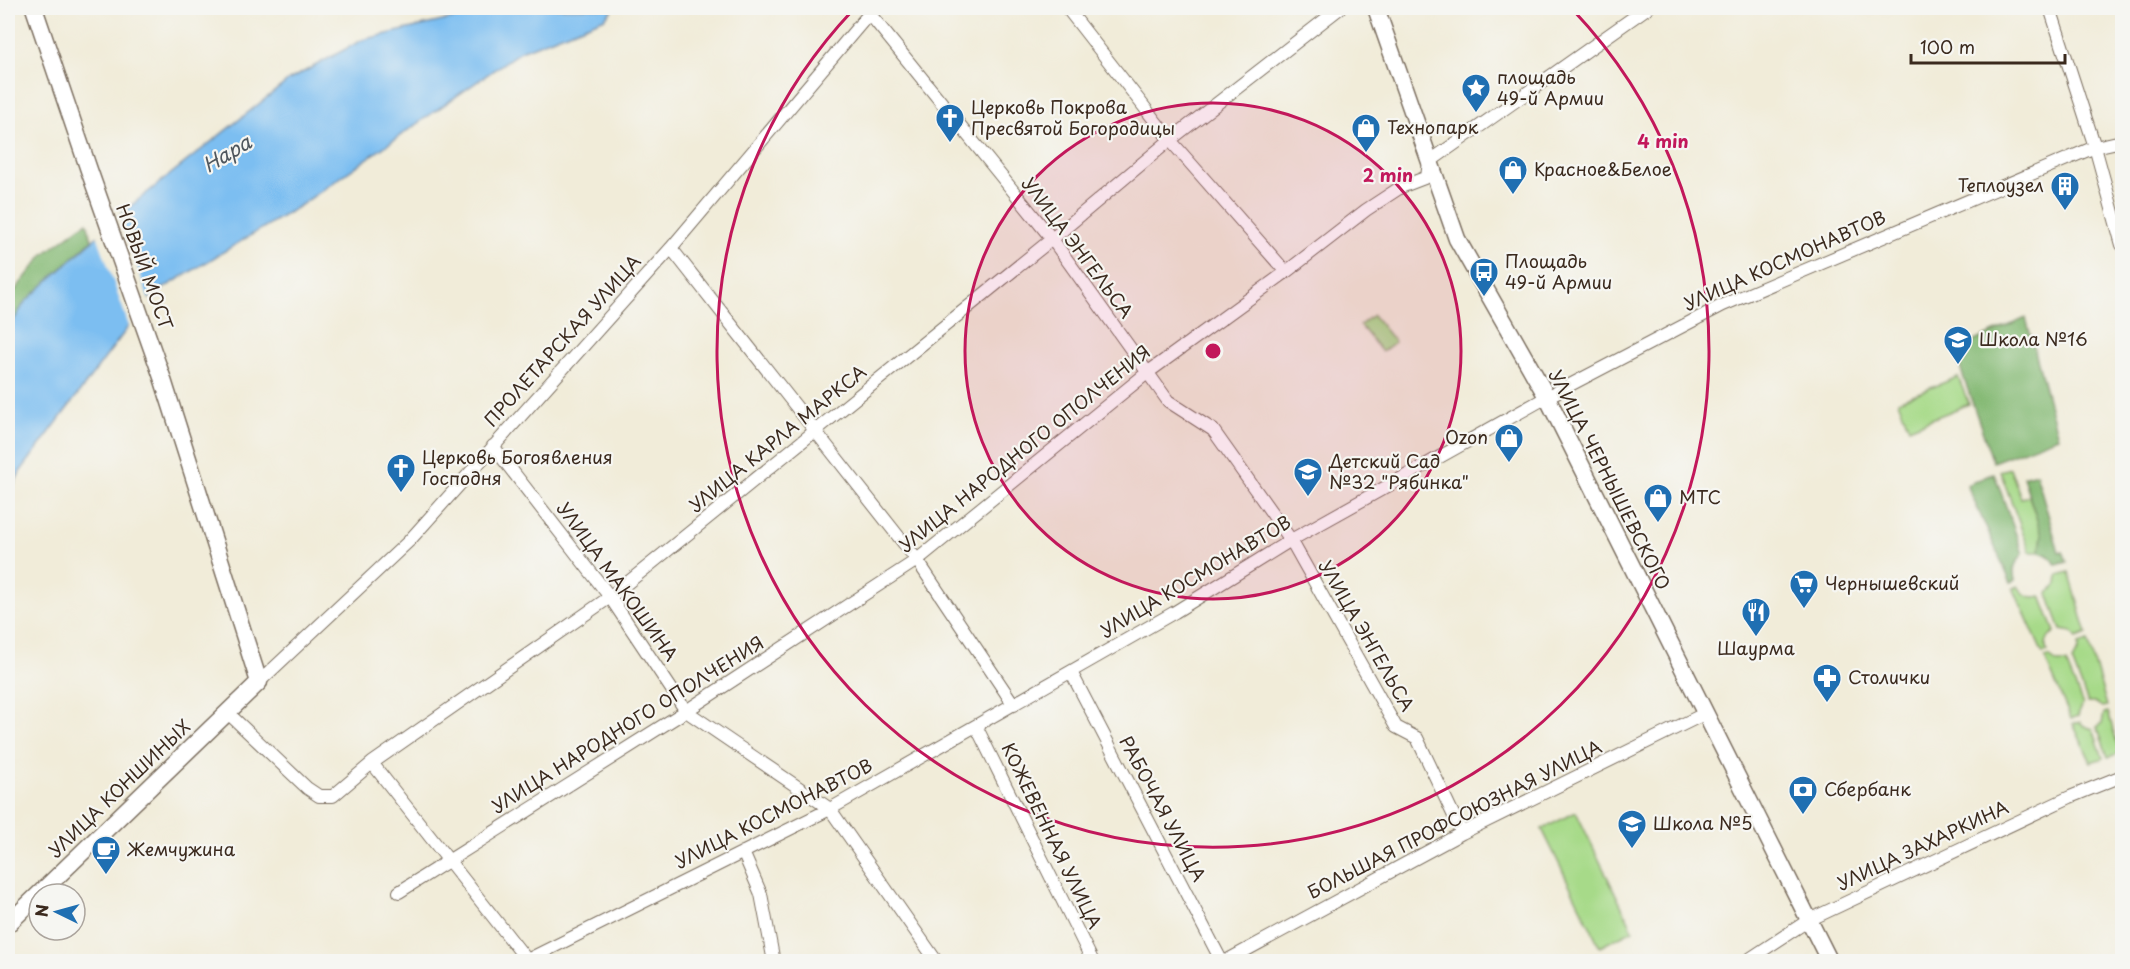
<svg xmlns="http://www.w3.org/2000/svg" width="2130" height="969" font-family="'Playpen Sans',sans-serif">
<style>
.green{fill:#a7da89;stroke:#718254;stroke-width:1.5}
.forest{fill:#85ba75;stroke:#60724a;stroke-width:1.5}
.water{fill:#7bbef1;stroke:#5b7488;stroke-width:1.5}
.pier{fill:#f1ecd9}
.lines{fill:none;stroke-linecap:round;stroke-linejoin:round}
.minor-casing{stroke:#7b6e5f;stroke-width:14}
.major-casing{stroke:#7b6e5f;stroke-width:19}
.minor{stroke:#fff;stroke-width:12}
.major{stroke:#fff;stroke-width:16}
.ring{fill:none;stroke:#c2185b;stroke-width:3}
.labels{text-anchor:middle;stroke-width:4.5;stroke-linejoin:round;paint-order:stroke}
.poi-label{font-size:18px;fill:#3b2a1e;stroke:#f6f6f2;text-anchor:start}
.street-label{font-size:18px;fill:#3b2a1e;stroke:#f6f6f2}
.water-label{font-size:20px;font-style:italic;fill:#4e565d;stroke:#f6f6f2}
.centre{fill:#c2185b;stroke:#f6f6f2;stroke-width:3}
.ring-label{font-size:18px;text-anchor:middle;font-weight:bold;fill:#c2185b;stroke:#f6f6f2;stroke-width:4.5;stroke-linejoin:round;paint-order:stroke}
</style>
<rect width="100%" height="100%" fill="#f6f6f2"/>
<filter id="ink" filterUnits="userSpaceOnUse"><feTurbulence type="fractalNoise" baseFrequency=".0167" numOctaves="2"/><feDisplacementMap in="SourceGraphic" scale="12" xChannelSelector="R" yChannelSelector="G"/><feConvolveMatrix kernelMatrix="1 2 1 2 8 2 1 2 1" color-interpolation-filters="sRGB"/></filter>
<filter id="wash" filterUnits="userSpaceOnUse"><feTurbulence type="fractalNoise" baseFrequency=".008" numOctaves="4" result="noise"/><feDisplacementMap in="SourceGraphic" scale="24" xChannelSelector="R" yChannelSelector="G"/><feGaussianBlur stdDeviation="1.35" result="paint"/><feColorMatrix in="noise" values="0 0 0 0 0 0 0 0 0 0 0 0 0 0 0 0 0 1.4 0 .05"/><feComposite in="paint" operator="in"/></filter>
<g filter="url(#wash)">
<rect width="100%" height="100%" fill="#f1ecd9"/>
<!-- green -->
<path class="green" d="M1373 315 1395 342 1382 352 1360 325Z
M1958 377 1969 404 1909 428 1898 401Z
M2010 468 2021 498 2029 496 2042 535 2040 552H2030L2000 471Z
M2069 572 2087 634 2077 638 2072 632 2061 630 2048 594 2057 584 2058 575Z
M2018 586C2023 595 2031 599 2041 596L2055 632C2048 636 2044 643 2047 652L2043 654 2013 588Z
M2088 641 2107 706 2102 707 2096 703H2088L2072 661 2079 650V644Z
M2049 657 2057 663H2066L2083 705 2080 708 2078 716 2071 719 2045 658Z
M2108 712 2120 753 2108 757 2097 727 2102 723 2104 713Z
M2080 722 2084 726 2093 729 2103 758 2091 762 2073 724Z
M1576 812 1633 930 1600 947 1542 829Z"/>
<!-- forest -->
<path class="forest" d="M87 222 92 240 25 302 8 330V299L44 254Z
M2026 318 2058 437 1993 462 1954 350Z
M1994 473 2023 554C2015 563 2012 568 2015 580L2011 583 1967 485Z
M2036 473 2059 552 2063 551 2067 562 2056 565C2052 557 2048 555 2040 552L2042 535 2023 477Z"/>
<!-- water -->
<path class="water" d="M487 8H614L605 18 521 51 301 205 152 295 20 472 8 497V330L25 302 133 204 289 80 362 40 480 12Z"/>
<!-- pier -->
<path class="pier" d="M119 212 150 303 130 329 96 232Z"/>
</g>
<g filter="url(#ink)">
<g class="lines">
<!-- minor casing -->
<g class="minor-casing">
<path id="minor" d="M1067 8 1170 140 1286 272
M2050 8 2095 147 2122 245
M869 13 1052 239 1168 401 1213 430 1291 540 1396 727 1417 738 1462 833
M671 248 917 560 1014 705
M493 446 610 597 686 711 830 809 937 962
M1071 672 1222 962
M259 682 409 541 671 248 874 8
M228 713 307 788 319 796H333L372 763 610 597 1052 239 1170 140 1340 8
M976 726 1093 962
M372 763 527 960 830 809 1175 612 1291 540 1547 397 1723 305 2095 147 2122 141
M743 852 761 894 774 962
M399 892 686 711 917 560 1147 373 1286 272 1366 210 1401 187 1427 177 1429 162 1647 8
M1224 962 1462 833 1704 714
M1745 962 1809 920 2070 797 2122 776"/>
</g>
<!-- major casing -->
<g class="major-casing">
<path id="major" d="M1376 8 1457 239 1547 397 1830 962
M8 924 259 682 162 377 89 170 34 8"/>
</g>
<!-- minor -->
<use href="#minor" class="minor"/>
<!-- major -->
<use href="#major" class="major"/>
</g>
</g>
<!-- distance rings -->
<circle cx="1213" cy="351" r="248" fill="#c2185b" fill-opacity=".12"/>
<g class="ring">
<circle cx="1213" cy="351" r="248"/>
<path d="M1573 10A496 496 0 1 1 853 10"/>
</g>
<!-- icons -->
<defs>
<g id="sight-pin" transform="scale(1.5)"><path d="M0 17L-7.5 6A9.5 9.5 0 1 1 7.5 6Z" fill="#1f6fb2" stroke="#f6f6f2"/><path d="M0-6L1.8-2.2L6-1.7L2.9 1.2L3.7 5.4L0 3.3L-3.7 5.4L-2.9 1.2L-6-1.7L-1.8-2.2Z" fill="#fff"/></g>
<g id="church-pin" transform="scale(1.5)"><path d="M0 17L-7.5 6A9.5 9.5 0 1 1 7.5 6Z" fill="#1f6fb2" stroke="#f6f6f2"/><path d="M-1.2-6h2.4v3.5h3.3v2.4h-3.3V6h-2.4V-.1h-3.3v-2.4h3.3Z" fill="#fff"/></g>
<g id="shop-pin" transform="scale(1.5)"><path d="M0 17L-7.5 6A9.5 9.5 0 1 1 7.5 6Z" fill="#1f6fb2" stroke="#f6f6f2"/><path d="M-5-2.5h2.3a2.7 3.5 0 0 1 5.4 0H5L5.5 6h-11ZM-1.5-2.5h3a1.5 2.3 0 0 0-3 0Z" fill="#fff"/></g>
<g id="building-pin" transform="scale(1.5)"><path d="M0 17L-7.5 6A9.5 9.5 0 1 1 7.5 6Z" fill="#1f6fb2" stroke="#f6f6f2"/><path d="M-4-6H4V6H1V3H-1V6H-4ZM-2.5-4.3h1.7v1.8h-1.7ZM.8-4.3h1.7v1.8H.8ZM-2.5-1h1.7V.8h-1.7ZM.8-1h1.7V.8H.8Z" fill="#fff"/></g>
<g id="bus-pin" transform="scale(1.5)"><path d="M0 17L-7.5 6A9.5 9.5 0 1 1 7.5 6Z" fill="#1f6fb2" stroke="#f6f6f2"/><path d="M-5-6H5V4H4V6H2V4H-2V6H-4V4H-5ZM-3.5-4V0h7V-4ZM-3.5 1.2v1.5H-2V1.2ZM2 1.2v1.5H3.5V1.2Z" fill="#fff"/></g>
<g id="school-pin" transform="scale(1.5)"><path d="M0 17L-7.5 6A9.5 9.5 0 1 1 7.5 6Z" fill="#1f6fb2" stroke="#f6f6f2"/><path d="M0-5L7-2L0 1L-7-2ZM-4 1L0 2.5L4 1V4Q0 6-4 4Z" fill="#fff"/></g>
<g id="supermarket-pin" transform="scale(1.5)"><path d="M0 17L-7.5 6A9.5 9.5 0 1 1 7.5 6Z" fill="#1f6fb2" stroke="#f6f6f2"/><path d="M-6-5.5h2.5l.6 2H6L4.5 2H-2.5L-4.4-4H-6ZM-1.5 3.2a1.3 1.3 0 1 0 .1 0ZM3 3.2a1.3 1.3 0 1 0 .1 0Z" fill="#fff"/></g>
<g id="restaurant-pin" transform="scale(1.5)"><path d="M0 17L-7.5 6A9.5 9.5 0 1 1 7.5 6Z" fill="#1f6fb2" stroke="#f6f6f2"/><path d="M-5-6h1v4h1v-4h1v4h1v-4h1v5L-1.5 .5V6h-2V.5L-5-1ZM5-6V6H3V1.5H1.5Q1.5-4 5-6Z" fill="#fff"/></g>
<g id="pharmacy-pin" transform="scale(1.5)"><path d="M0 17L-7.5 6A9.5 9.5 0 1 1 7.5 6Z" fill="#1f6fb2" stroke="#f6f6f2"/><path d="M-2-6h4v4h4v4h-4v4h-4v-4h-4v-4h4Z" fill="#fff"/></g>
<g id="bank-pin" transform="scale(1.5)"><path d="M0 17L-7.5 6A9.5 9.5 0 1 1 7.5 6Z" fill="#1f6fb2" stroke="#f6f6f2"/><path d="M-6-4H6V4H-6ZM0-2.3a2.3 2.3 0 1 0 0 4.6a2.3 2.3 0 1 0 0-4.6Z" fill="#fff"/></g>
<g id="cafe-pin" transform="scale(1.5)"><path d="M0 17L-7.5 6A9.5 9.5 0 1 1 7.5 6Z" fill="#1f6fb2" stroke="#f6f6f2"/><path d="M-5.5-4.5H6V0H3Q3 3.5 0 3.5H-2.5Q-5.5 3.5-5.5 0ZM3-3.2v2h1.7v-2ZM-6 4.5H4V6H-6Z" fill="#fff"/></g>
</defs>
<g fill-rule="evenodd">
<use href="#sight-pin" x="1476" y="88"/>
<use href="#church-pin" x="950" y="118"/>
<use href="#shop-pin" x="1366" y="128"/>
<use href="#shop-pin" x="1513" y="170"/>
<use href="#building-pin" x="2065" y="186"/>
<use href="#bus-pin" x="1484" y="272"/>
<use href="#school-pin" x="1958" y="340"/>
<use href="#shop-pin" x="1509" y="438"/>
<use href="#church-pin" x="401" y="468"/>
<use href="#school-pin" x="1308" y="472"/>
<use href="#shop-pin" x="1658" y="498"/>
<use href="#supermarket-pin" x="1804" y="584"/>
<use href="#restaurant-pin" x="1756" y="612"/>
<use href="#pharmacy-pin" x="1827" y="678"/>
<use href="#bank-pin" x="1803" y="790"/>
<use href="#school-pin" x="1632" y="824"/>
<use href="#cafe-pin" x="106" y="850"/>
</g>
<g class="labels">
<!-- poi labels -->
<g class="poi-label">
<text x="1497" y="84">площадь<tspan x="1497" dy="21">49-й Армии</tspan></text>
<text x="971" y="114">Церковь Покрова<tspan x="971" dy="21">Пресвятой Богородицы</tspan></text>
<text x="1387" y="134">Технопарк</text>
<text x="1534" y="176">Красное&amp;Белое</text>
<text x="2044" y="192" text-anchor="end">Теплоузел</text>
<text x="1505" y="268">Площадь<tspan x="1505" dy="21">49-й Армии</tspan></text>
<text x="1979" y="346">Школа №16</text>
<text x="1488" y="444" text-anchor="end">Ozon</text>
<text x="422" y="464">Церковь Богоявления<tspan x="422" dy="21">Господня</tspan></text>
<text x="1329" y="468">Детский Сад<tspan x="1329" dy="21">№32 "Рябинка"</tspan></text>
<text x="1679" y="504">МТС</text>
<text x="1825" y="590">Чернышевский</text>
<text x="1756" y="655" text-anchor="middle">Шаурма</text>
<text x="1848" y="684">Столички</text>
<text x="1824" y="796">Сбербанк</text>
<text x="1653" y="830">Школа №5</text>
<text x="127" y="856">Жемчужина</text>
</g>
<!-- street labels -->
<g class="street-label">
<text transform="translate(1077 248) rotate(53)" y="6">УЛИЦА ЭНГЕЛЬСА</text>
<text transform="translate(1785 261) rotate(-24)" y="6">УЛИЦА КОСМОНАВТОВ</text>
<text transform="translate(144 267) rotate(70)" y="6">НОВЫЙ МОСТ</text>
<text transform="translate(563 341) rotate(-48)" y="6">ПРОЛЕТАРСКАЯ УЛИЦА</text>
<text transform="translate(778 439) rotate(-39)" y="6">УЛИЦА КАРЛА МАРКСА</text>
<text transform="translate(1025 449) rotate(-39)" y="6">УЛИЦА НАРОДНОГО ОПОЛЧЕНИЯ</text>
<text transform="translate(1609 480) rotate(63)" y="6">УЛИЦА ЧЕРНЫШЕВСКОГО</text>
<text transform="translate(1196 577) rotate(-31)" y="6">УЛИЦА КОСМОНАВТОВ</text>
<text transform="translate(617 582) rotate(54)" y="6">УЛИЦА МАКОШИНА</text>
<text transform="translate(1366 636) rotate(60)" y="6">УЛИЦА ЭНГЕЛЬСА</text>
<text transform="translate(628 725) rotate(-32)" y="6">УЛИЦА НАРОДНОГО ОПОЛЧЕНИЯ</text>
<text transform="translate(120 789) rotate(-44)" y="6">УЛИЦА КОНШИНЫХ</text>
<text transform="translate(1162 809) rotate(62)" y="6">РАБОЧАЯ УЛИЦА</text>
<text transform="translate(774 814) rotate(-27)" y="6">УЛИЦА КОСМОНАВТОВ</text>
<text transform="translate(1455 820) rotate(-27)" y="6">БОЛЬШАЯ ПРОФСОЮЗНАЯ УЛИЦА</text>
<text transform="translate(1051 836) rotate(64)" y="6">КОЖЕВЕННАЯ УЛИЦА</text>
<text transform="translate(1923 846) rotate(-25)" y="6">УЛИЦА ЗАХАРКИНА</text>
</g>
<!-- water labels -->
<g class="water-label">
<text transform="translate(227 154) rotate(-31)" y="7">Нара</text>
</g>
</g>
<circle cx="1213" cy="351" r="9" class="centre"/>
<g class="ring-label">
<text x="1663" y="148">4 min</text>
<text x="1388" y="182">2 min</text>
</g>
<!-- margin -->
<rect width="2130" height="969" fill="none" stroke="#f6f6f2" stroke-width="30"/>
<!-- north arrow -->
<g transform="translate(57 912) rotate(275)"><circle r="28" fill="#f6f6f2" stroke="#aba49d" stroke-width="1.5"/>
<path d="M0-4.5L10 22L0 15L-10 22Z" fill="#1f6fb2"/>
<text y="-9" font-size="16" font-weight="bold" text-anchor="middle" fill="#3b2a1e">N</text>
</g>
<!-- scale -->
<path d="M1911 54v9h154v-9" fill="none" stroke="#3b2a1e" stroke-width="3"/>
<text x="1920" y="54" font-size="18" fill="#3b2a1e" stroke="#f6f6f2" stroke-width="4.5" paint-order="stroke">100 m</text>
</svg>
